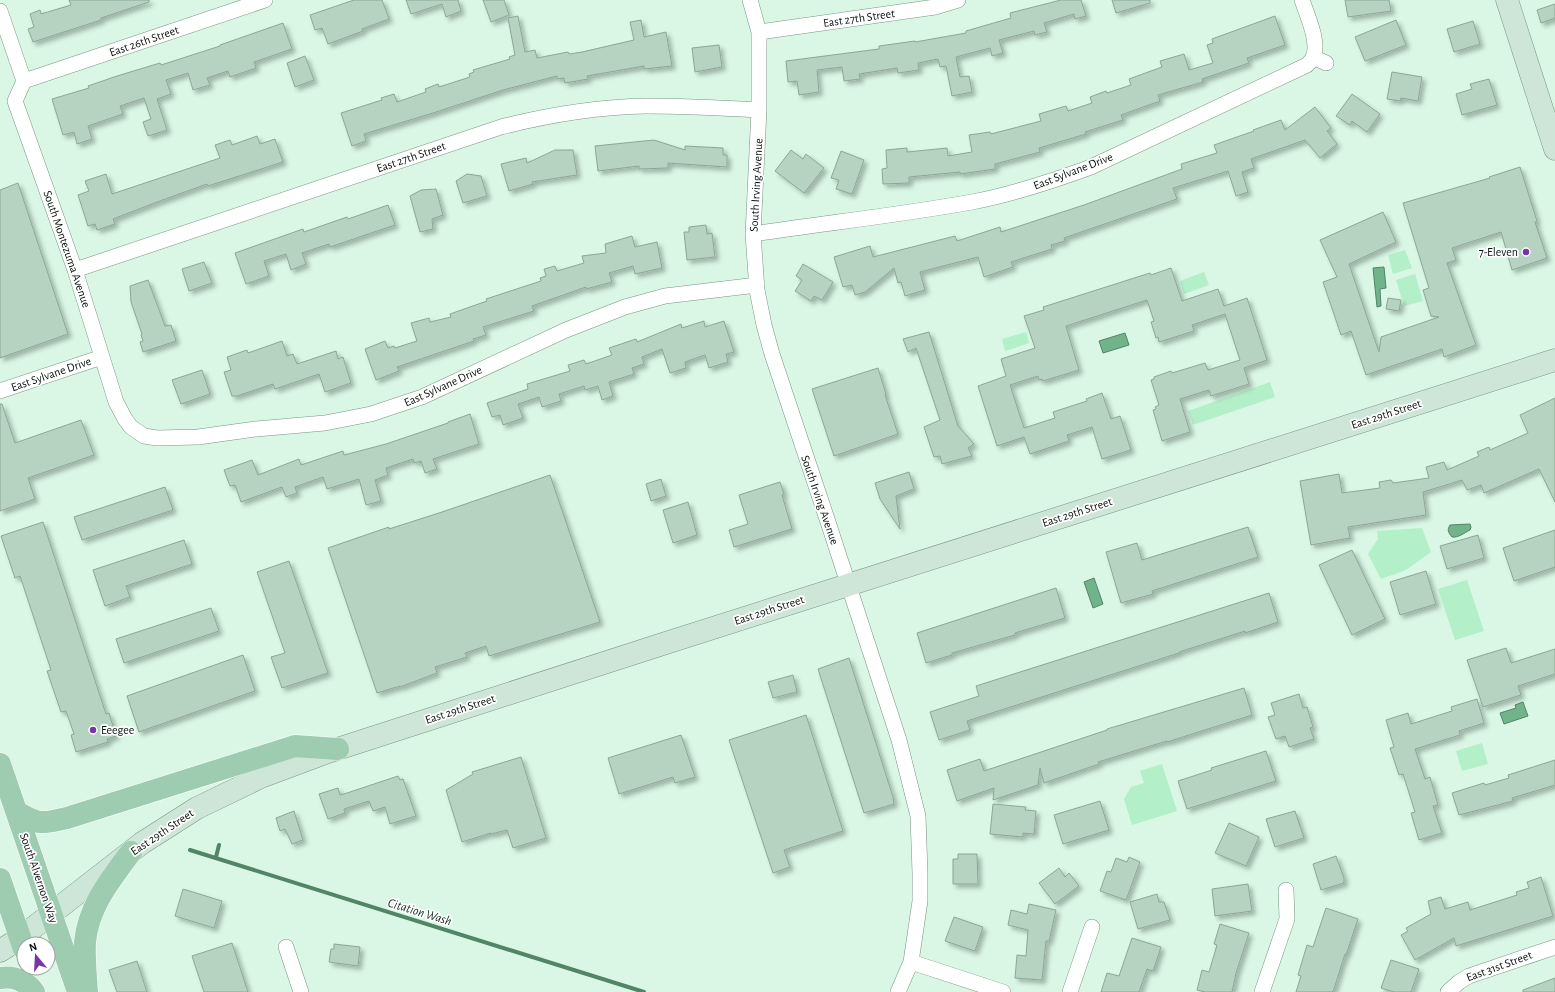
<svg xmlns="http://www.w3.org/2000/svg" width="1555" height="992" font-family="'Alegreya Sans',sans-serif">
<style>
.green{fill:#b3efc9}
.water{fill:#71b48c;stroke:#528466}
.lines{fill:none;stroke-linecap:round;stroke-linejoin:round}
.stream{stroke:#528466;stroke-width:4}
.building{fill:#b5d3c0;stroke:#8ba795;filter:url(#shadow)}
.street-casing{stroke:#7a9584;stroke-width:16}
.secondary-casing{stroke:#7a9584;stroke-width:23}
.primary-casing{stroke:#fff;stroke-width:23}
.street{stroke:#fff;stroke-width:15}
.secondary{stroke:#cee6d8;stroke-width:22}
.primary{stroke:#9dccb1;stroke-width:22}
.poi-dot{fill:#7835aa;stroke:#fff;stroke-width:1.5}
.labels{text-anchor:middle;stroke-width:3.5;stroke-linejoin:round;paint-order:stroke}
.street-label{font-size:12px;fill:#09130d;stroke:#fff}
.poi-label{font-size:12px;fill:#09130d;stroke:#fff;text-anchor:end}
.water-label{font-size:13px;font-style:italic;fill:#133120;stroke:#fff}
</style>
<defs>
<filter id="shadow"><feDropShadow dx="3.5" dy="3.5" stdDeviation="2" flood-color="#0004"/></filter>
</defs>
<rect width="100%" height="100%" fill="#d9f7e4"/>
<!-- green -->
<path class="green" d="M1405 250 1412 268 1393 274 1388 255Z
M1204 272 1209 285 1184 294 1180 281Z
M1415 274 1423 301 1404 306 1396 280Z
M1026 332 1029 343 1005 351 1002 339Z
M1270 382 1275 397 1193 425 1188 411Z
M1422 528 1431 552 1406 570 1381 579 1368 554 1378 539 1377 531Z
M1467 580 1484 631 1455 640 1438 589Z
M1482 743 1488 764 1462 771 1456 751Z
M1162 764 1177 811 1132 825 1124 799 1131 787 1144 783 1140 771Z"/>
<!-- water -->
<path class="water" d="M1384 267 1386 288 1380 289 1381 306 1377 307 1373 268Z
M1125 333 1129 345 1103 353 1099 341Z
M1470 524 1471 527 1470 530C1464 533 1458 538 1452 537 1448 532 1447 530 1450 525Z
M1094 578 1103 604 1093 608 1084 582Z
M1523 702 1528 716 1504 724 1500 713 1516 708 1515 705Z"/>
<g class="lines">
<!-- stream -->
<path class="stream" d="M190 850 644 992
M216 857 219 845"/>
</g>
<!-- building -->
<path class="building" d="M69 0H149V2L101 18V20L33 42 28 29 34 27 30 14 40 10 41 14 71 5Z
M354 0H382L389 19 362 29 363 31 328 44 322 28 315 30 310 15Z
M406 0H458L461 11 446 17 442 4 411 14Z
M483 0H504L509 15 491 22Z
M1061 0H1081L1086 16 1075 19 1074 14 1044 23 1047 32 1035 35 1034 31 999 40 1003 53 992 56 990 48 956 57 960 77 969 76 972 92 952 96 946 66 940 67 938 59 918 63 919 70 898 73 897 68 859 74 860 79 844 81 842 67 817 70 819 92 799 95 797 81 788 82 786 61 879 49V46L915 41V42L966 33V31L1011 18 1010 13Z
M1112 0H1150V3L1116 13Z
M1345 0H1389L1391 11 1348 17Z
M1555 4V18L1541 23 1537 10Z
M518 16 525 52 535 50 537 58 568 52 569 54 582 52 634 40 630 22 641 20 644 37 666 32 672 66 644 69V66L587 76 588 79 565 83 564 78 557 79V76L503 90 433 113 364 134 366 141 352 146 341 113 382 100 381 98 394 94 397 102 426 92 425 89 438 84 439 87 470 77 469 74 474 72 473 70 510 59 509 57 515 55 508 18Z
M1275 16 1285 45 1247 58 1249 63 1202 79 1203 82 1158 95 1160 101 1121 115 1123 120 1085 132 1086 134 1039 148 1040 152 995 164V169L960 174V172L909 177V183L883 184 882 169 887 168 886 150 907 148V152L947 148 948 156 972 152 969 135 990 132 991 134 1041 121 1039 114 1066 106 1068 111 1092 103 1090 97 1106 91 1107 93 1131 85 1129 79 1162 67 1160 61 1184 54 1189 70 1213 63 1207 45 1213 43 1212 39Z
M1396 20 1406 45 1365 61 1355 37Z
M1473 21 1480 44 1454 52 1447 29Z
M283 23 292 49 254 62 256 68 230 77 228 71 207 78 210 85 193 90 188 73 166 80 171 94 157 99 167 130 148 136 143 122 151 119 144 98 120 106 123 114 88 126 92 139 77 144 74 132 63 135 52 99 89 88 88 86 117 76 160 63 161 65 220 46V45Z
M719 45 722 67 695 72 692 48Z
M305 56 314 80 295 87 287 63Z
M1392 72 1422 77 1418 101 1401 98 1400 101 1387 99Z
M1489 79 1497 105 1462 115 1456 94 1472 89 1470 84Z
M1352 94 1380 114 1367 132 1352 121 1350 125 1336 116Z
M1315 107 1331 128 1327 131 1337 144 1320 158 1305 140 1251 159 1254 168 1242 172 1248 192 1236 196 1228 171 1173 188 1177 199 1064 238 1065 241 1051 245 1052 249 1011 262 1013 267 984 277 978 257 920 272 925 290 905 296 901 282 898 283 894 268 865 292 855 295 852 285 843 287 834 257 870 246 873 257 955 236 957 241 1000 227 1001 232 1084 205 1182 169 1181 164 1217 153 1214 145 1254 131 1253 130 1281 120 1285 130Z
M257 136 260 144 275 139 283 162 208 186 207 184 157 202 113 219 115 224 97 230 95 224 88 226 78 195 89 191 85 181 106 174 112 194 220 158 215 145 230 140 232 145Z
M654 140 685 150V146L723 148V155H727V167L668 163V168L639 169V166L598 171 595 146Z
M555 150H573L577 175 532 182 533 184 509 191 501 164 526 158 527 163Z
M791 150 803 159 806 154 824 168 804 193 775 171Z
M841 151 864 160 852 194 836 189 839 180 831 178Z
M1520 167 1537 221 1535 222 1547 258 1512 270 1501 232 1452 248 1456 260 1447 263 1476 345 1444 357 1442 349 1366 375 1351 331 1341 335 1323 282 1337 277 1320 240 1383 212 1396 242 1349 264 1379 352 1381 337 1439 317 1431 316 1423 290 1429 288 1403 203 1490 178 1489 177Z
M467 174 481 176 487 196 463 203 456 181Z
M18 183 68 334 0 358V190Z
M436 189 443 215 432 219 433 229 420 232 410 196 421 190Z
M388 205 395 225 330 247 329 244 302 253 306 264 291 270 286 254 264 261 269 276 246 284 235 253 303 229 304 232 347 217 348 219Z
M706 225 707 234 712 233 715 257 687 260 684 232H689V227Z
M632 236 635 247 657 242 662 268 635 274 633 266 609 273 612 282 586 289V287L532 306 534 311 483 327 486 335 473 339 474 341 397 367 399 371 376 380 365 349 385 341 388 348 394 346 395 348 417 341 411 323 429 318 430 322 451 317 450 314 487 301 486 299 541 281 540 278 546 276 544 269 555 266 557 271 584 263 582 256 606 253 605 244Z
M204 262 212 283 189 291 182 269Z
M803 264 833 282 822 300 814 296 811 301 795 291 802 280 796 276Z
M1171 268 1182 301 1218 289 1224 306 1247 298 1267 360 1244 368 1249 384 1211 396 1209 390 1180 399 1190 432 1162 441 1153 410 1156 409 1155 407 1159 405 1151 380 1154 379V377L1171 371 1172 373 1205 363 1208 370 1240 360 1225 314 1192 325 1194 331 1159 342 1158 337 1156 338 1151 322 1154 321 1147 300 1066 326 1079 370 1043 381 1042 379 1039 380 1038 376 1010 385 1024 428 1055 418 1053 412 1087 401 1086 399 1102 393 1111 419 1120 416 1131 450 1102 459 1092 427 1067 435 1069 441 1030 454 1024 437 997 446 978 386 1006 376 1001 359 1035 348 1024 316 1044 310 1043 307 1150 273 1151 275Z
M148 280 165 326 171 325 176 341 143 352 140 342 143 341 141 335 142 334 131 302 130 286Z
M1388 298 1401 300 1399 311 1386 309Z
M704 321 705 327 724 321 734 352 726 354 728 362 709 368 705 355 685 362 686 368 670 373 662 349 642 357 644 364 632 368 634 374 609 382 613 396 602 400 598 386 585 390 584 386 559 394 561 401 542 407 539 397 518 404 523 418 503 425 500 415 492 417 487 403 528 389 527 384 570 371 568 365 584 360 586 364 612 355 609 348 636 339 637 342 681 324 682 328Z
M929 332 958 426 974 444 968 448 972 456 942 464 940 456 934 457 924 427 940 420 916 348 908 352 903 339Z
M282 341 287 356 293 354 297 364 336 351 338 359 343 357 351 383 325 392 319 374 275 389 273 384 237 396H232L224 372 231 370 227 357 247 350 248 353Z
M878 368 886 394 885 395 898 434 834 456 812 389Z
M202 370 210 394 181 404 172 380Z
M1555 398V502L1539 469 1484 493 1481 485 1467 490 1462 480 1423 492 1426 515 1348 527 1350 538 1311 545 1300 481 1339 474 1342 493 1380 488 1379 482 1391 480 1393 483 1429 478 1426 467 1444 462 1447 470 1479 456 1477 452 1489 447 1490 450 1528 433 1520 415Z
M0 404H2L15 443 81 420 94 455 28 478 35 499 0 511Z
M470 414 479 444 433 459 437 469 425 473 421 461 414 463 413 459 386 468 388 475 375 480 381 501 366 505 359 479 327 489 323 477 295 487 297 493 286 497 282 487 241 502 235 485 230 486 224 470 252 460 258 475 299 459 301 465 343 451 344 455 386 444 448 423V422Z
M909 472 914 489 896 496 900 529 880 499 875 483Z
M550 475 600 622 489 656 486 646 465 653 467 657 435 667 437 673 400 687V686L377 693 328 548 389 527V529L442 512Z
M661 479 666 496 651 501 646 484Z
M780 482 784 494 782 495 792 529 734 547 729 530 748 524 739 495Z
M165 487 173 510 82 540 74 517Z
M688 502 697 535 673 543 663 510Z
M43 522 106 714 109 713 116 736 107 739 108 742 76 752 71 735 74 734 66 711 61 712 47 671 51 670 20 576 15 578 1 536Z
M1248 527 1258 557 1152 591 1153 594 1121 603 1106 552 1137 543 1142 560Z
M1555 530V567L1514 581 1503 548Z
M1478 535 1484 558 1447 569 1440 546Z
M184 540 192 564 126 586 130 597 105 606 93 570Z
M1352 550 1385 619 1352 635 1319 565Z
M289 561 328 673 282 688 271 657 285 653 257 572Z
M1426 571 1436 604 1400 615 1390 582Z
M1056 588 1065 618 1015 633V635L952 653V655L926 663 917 633Z
M1269 593 1278 622 1245 633V631L1179 652V653L967 721 970 730 939 740 930 712 979 696 976 686Z
M211 608 219 631 124 663 116 639Z
M1506 648 1511 663 1555 649V674L1518 686 1521 695 1483 707 1467 660Z
M243 655 255 691 139 732 127 696Z
M849 658 893 797 894 804 864 813 818 669Z
M793 675 797 692 773 698 768 682Z
M1244 688 1252 715 1167 742V741L1098 762 1099 764 1044 783 1040 768 1038 785 993 800 994 788 957 801 947 770 980 759 984 771 1107 730V729Z
M1299 694 1303 708 1307 707 1313 727 1310 728 1314 739 1289 747 1285 736 1276 739 1268 717 1275 715 1271 703Z
M1477 699 1484 723 1459 731 1460 735 1415 749 1425 779 1430 777 1438 805 1433 806 1442 833 1419 840 1411 813 1415 812 1403 774 1399 775 1390 748 1394 747 1386 720 1408 713 1411 724 1452 711 1451 707Z
M806 715 843 831 784 850 790 867 773 873 729 740Z
M681 735 695 777 675 783 673 777 619 794 608 758Z
M1266 751 1276 781 1187 809 1178 781 1212 770 1211 768Z
M521 757 546 838 513 848 507 830 491 834V833L462 842 446 790 473 774 472 772Z
M1555 760V785L1512 798 1513 801 1459 815 1452 793 1484 783 1485 785 1509 778 1508 775Z
M398 776 400 780 403 779 416 816 390 824 385 807 373 811 369 801 344 809 345 813 328 819 319 794 338 788 340 795 347 793Z
M1100 801 1109 830 1063 844 1054 815Z
M993 804 1026 807 1025 810 1036 811 1034 834 1023 833V837L990 834Z
M294 811 303 840 292 844 285 829 280 831 276 818Z
M1295 811 1304 838 1275 847 1266 819Z
M1229 823 1259 837 1246 866 1215 853Z
M958 854H977L978 884H953V859H958Z
M1336 856 1344 878V883L1321 890 1313 864Z
M1129 857 1140 862 1126 900 1100 891 1107 871 1111 872 1116 858 1127 862Z
M1059 868 1065 877 1069 873 1079 886 1055 904 1039 883Z
M1541 877 1553 916 1456 946 1454 938 1415 960 1401 935 1408 931 1406 928 1431 914 1428 901 1441 897 1445 909 1468 902 1470 910 1517 895 1516 892 1529 888 1527 882Z
M1248 884 1252 911 1215 916 1212 889Z
M183 889 222 901 214 928 175 916Z
M1157 894 1159 902H1164L1170 920 1138 929 1130 902Z
M1029 904 1056 910 1049 941H1046L1042 980 1015 978 1017 955 1026 956 1028 930 1008 925 1011 910 1027 914Z
M1326 908 1358 919 1346 955 1345 954 1333 992H1296L1301 976 1298 975 1307 945 1313 947Z
M954 917 983 927 975 951 945 941Z
M1220 924 1249 933 1236 973 1232 992H1205L1197 990 1202 970 1209 972 1217 945 1214 944Z
M1132 938 1161 947 1153 971 1147 969 1139 992H1101L1107 973 1119 976Z
M232 943 248 992H204L192 956Z
M334 944 360 947 358 966 329 962 331 949H334Z
M1391 960 1419 969 1411 992H1394L1381 988Z
M137 961 147 992H117L109 970Z
M1555 978V992H1523V990Z"/>
<g class="lines">
<!-- street casing -->
<g class="street-casing">
<path id="street" d="M750 0 759 32V110L753 234 757 290 764 325 772 354 828 522 899 740 918 816 920 873V901L911 962 898 992
M0 11 24 81
M759 32 935 7 958 0
M1313 57 1326 63
M24 81 15 101 75 270 116 402 125 419 131 427 144 436 157 438 198 437 256 429 325 423 371 414 422 397 566 330 625 307 665 296 757 285
M24 81 265 0
M753 234C826 223 900 215 972 202 1013 194 1053 181 1091 167L1307 65C1309 63 1312 60 1313 57 1320 43 1307 15 1302 0
M75 270 501 127C548 115 597 107 646 106 684 106 722 108 759 110
M0 391 102 357
M286 947 301 992
M911 962 1003 992
M1070 992 1092 927
M1262 992 1287 919 1286 890
M1448 992 1459 982 1469 976 1555 947"/>
</g>
<!-- secondary casing -->
<g class="secondary-casing">
<path id="secondary" d="M1507 0 1555 149
M0 951 20 938 142 843 197 808 261 777 328 752 669 642 1555 360"/>
</g>
<!-- primary casing -->
<g class="primary-casing">
<path id="primary" d="M0 764 78 992
M17 812C40 826 42 823 67 818L295 746 338 749
M0 879 24 949
M0 978C14 976 25 980 34 992
M87 992C86 976 84 958 85 942 88 907 111 879 131 852"/>
</g>
<!-- street -->
<use href="#street" class="street"/>
<!-- secondary -->
<use href="#secondary" class="secondary"/>
<!-- primary -->
<use href="#primary" class="primary"/>
</g>
<!-- markers -->
<g class="poi-dot">
<circle cx="1526" cy="252" r="4"/>
<circle cx="93" cy="730" r="4"/>
</g>
<g class="labels">
<!-- street labels -->
<g class="street-label">
<text transform="translate(859 18) rotate(-8)" y="4">East 27th Street</text>
<text transform="translate(144 41) rotate(-19)" y="4">East 26th Street</text>
<text transform="translate(411 157) rotate(-19)" y="4">East 27th Street</text>
<text transform="translate(1073 171) rotate(-21)" y="4">East Sylvane Drive</text>
<text transform="translate(756 185) rotate(-87)" y="4">South Irving Avenue</text>
<text transform="translate(67 249) rotate(71)" y="4">South Montezuma Avenue</text>
<text transform="translate(51 374) rotate(-19)" y="4">East Sylvane Drive</text>
<text transform="translate(443 386) rotate(-24)" y="4">East Sylvane Drive</text>
<text transform="translate(1386 414) rotate(-18)" y="4">East 29th Street</text>
<text transform="translate(820 500) rotate(71)" y="4">South Irving Avenue</text>
<text transform="translate(1077 512) rotate(-18)" y="4">East 29th Street</text>
<text transform="translate(769 610) rotate(-18)" y="4">East 29th Street</text>
<text transform="translate(460 709) rotate(-18)" y="4">East 29th Street</text>
<text transform="translate(162 832) rotate(-34)" y="4">East 29th Street</text>
<text transform="translate(39 878) rotate(71)" y="4">South Alvernon Way</text>
<text transform="translate(1499 966) rotate(-20)" y="4">East 31st Street</text>
</g>
<!-- poi labels -->
<g class="poi-label">
<text x="1518" y="256">7-Eleven</text>
<text x="101" y="734" text-anchor="start">Eeegee</text>
</g>
<!-- water labels -->
<g class="water-label">
<text transform="translate(420 911) rotate(17)" y="5">Citation Wash</text>
</g>
</g>
<!-- north arrow -->
<g transform="translate(36 956) rotate(342)"><circle r="19" fill="#ffffff" stroke="#9da19e"/>
<path d="M0-3L7 15L0 10L-7 15Z" fill="#7835aa"/>
<text y="-6" font-size="11" font-weight="bold" text-anchor="middle" fill="#09130d">N</text>
</g>
</svg>
